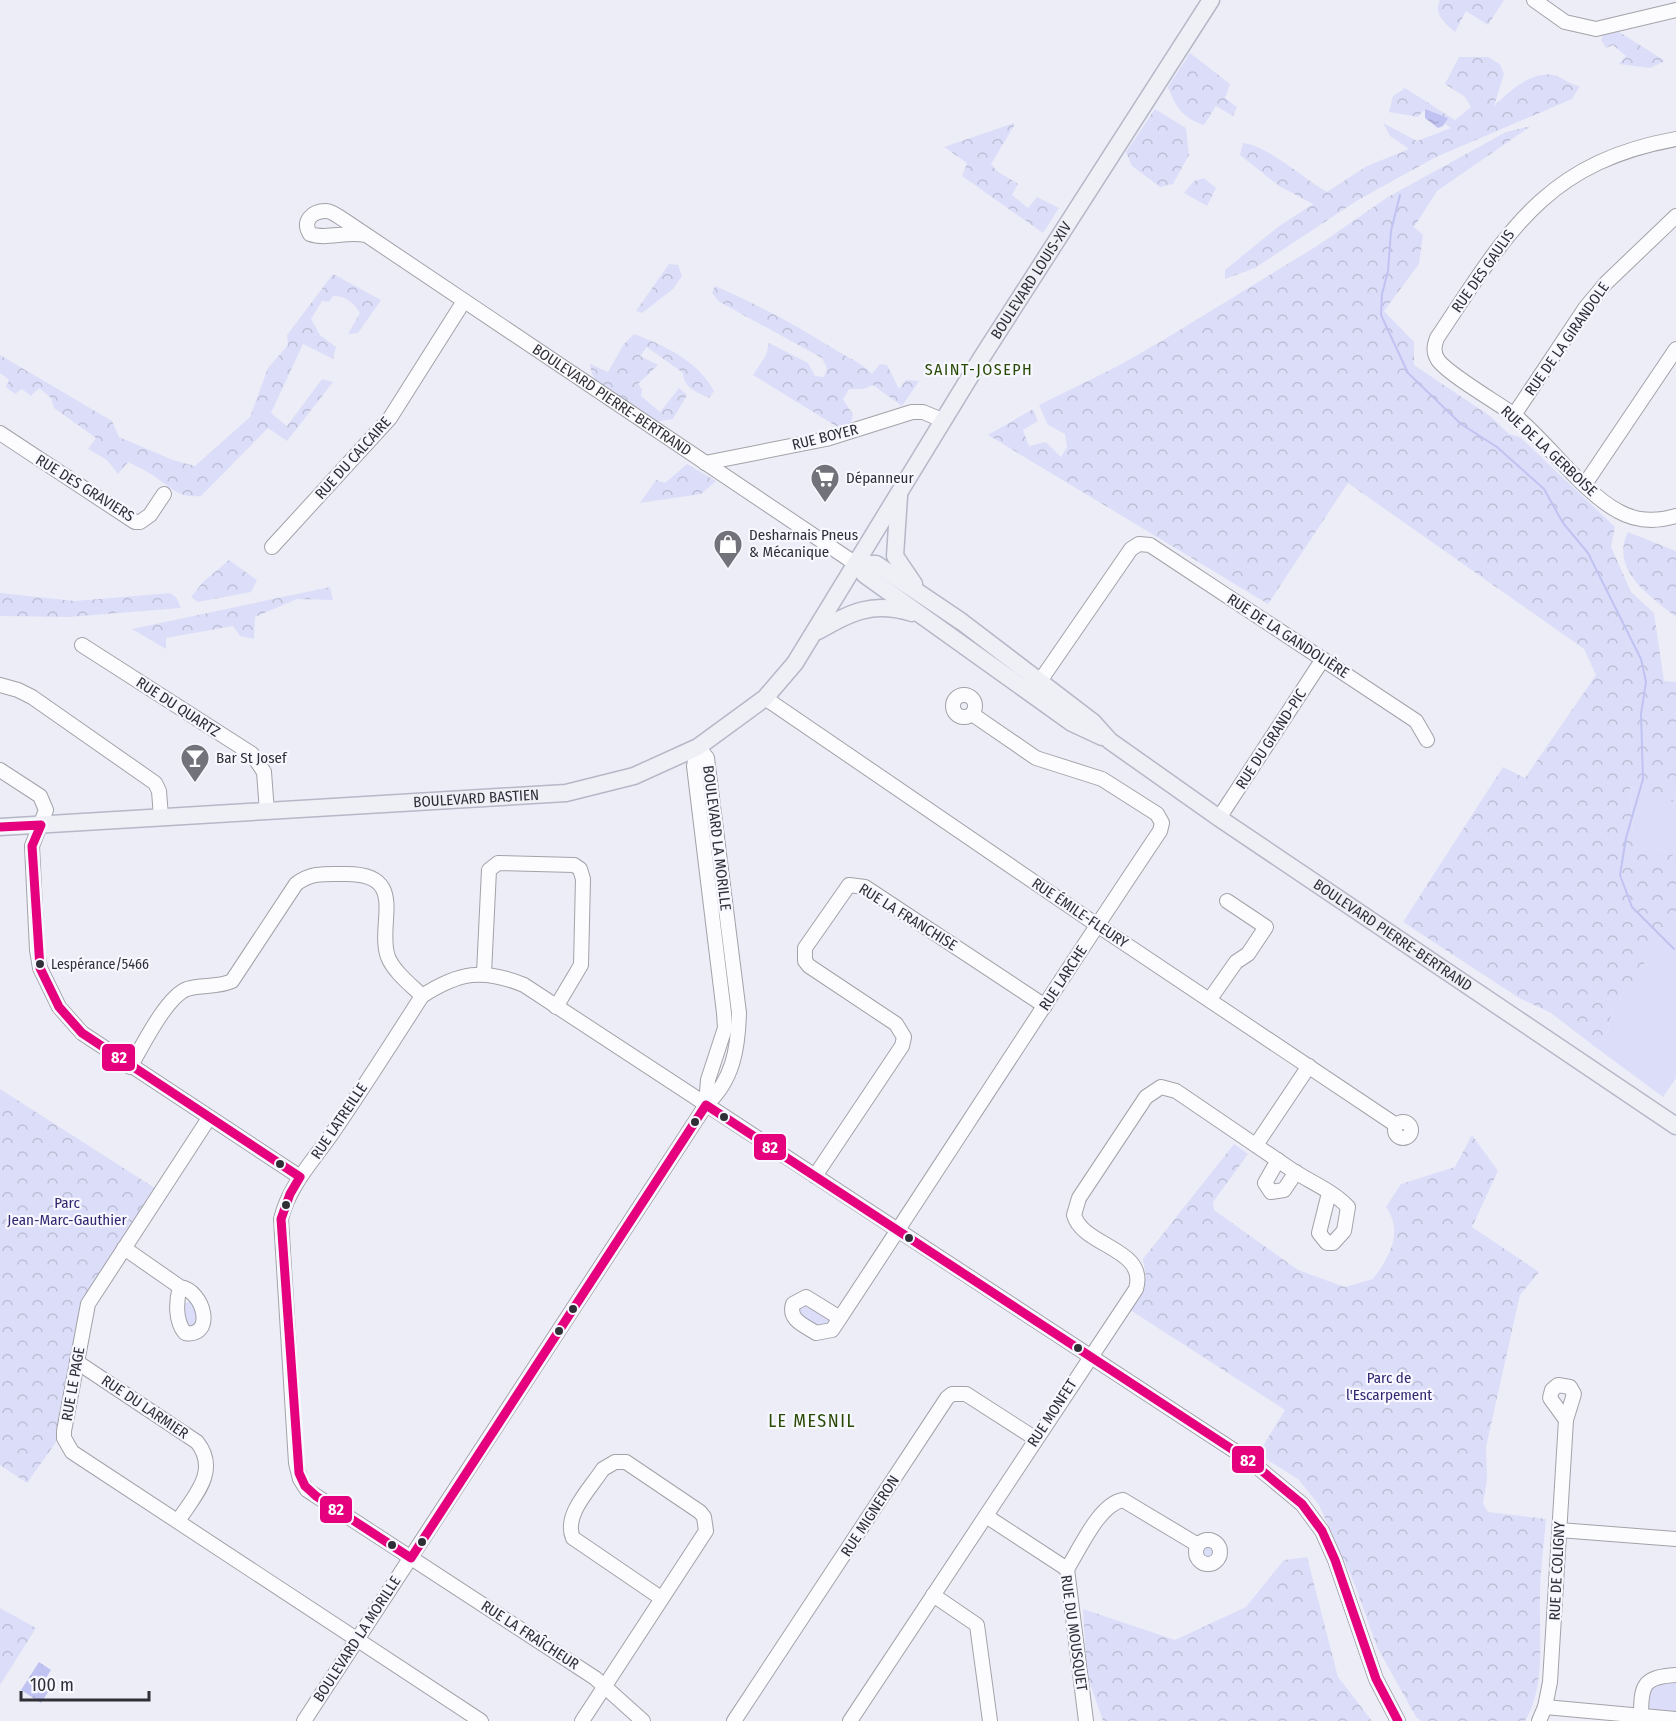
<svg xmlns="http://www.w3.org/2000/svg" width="1676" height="1721" font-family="'Fira Sans Condensed',sans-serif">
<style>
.grass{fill:#dcdef9}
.forest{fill:url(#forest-crowns)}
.water{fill:url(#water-ripples)}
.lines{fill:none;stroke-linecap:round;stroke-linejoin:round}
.stream{stroke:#c0c2f1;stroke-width:2}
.minor-casing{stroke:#a2a2a9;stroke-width:16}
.major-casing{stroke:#b6b7c7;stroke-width:19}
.minor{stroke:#fcfcfe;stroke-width:14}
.major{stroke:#efeff6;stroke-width:16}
.bus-1-casing{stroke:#f7f7ff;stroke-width:14}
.bus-1{stroke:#e5007d;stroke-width:9}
.bus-dot{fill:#2f2f36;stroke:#f7f7ff;stroke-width:2}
.labels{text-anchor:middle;stroke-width:4.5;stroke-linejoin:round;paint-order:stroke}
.bus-label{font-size:14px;fill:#2f2f36;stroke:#f7f7ff;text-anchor:start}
.street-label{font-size:15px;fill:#2f2f36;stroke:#f7f7ff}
.poi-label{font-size:15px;fill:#2f2f36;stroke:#f7f7ff;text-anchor:start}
.park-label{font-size:15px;fill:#302771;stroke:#f7f7ff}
.neighbourhood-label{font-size:16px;letter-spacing:1.5px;fill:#294a04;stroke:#f7f7ff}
.quarter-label{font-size:18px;letter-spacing:1.5px;fill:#294a04;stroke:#f7f7ff}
.line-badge{stroke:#f7f7ff;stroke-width:2}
.badge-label{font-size:16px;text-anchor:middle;font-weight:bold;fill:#fff}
</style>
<defs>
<pattern id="forest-crowns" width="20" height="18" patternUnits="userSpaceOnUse" patternTransform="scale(1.5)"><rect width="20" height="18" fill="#dcdef9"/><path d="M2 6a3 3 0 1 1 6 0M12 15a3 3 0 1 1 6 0" fill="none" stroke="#bdbfd6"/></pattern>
<pattern id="water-ripples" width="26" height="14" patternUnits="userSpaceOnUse" patternTransform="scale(1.5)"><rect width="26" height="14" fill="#c0c2f1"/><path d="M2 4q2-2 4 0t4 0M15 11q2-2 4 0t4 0" fill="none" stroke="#a5a7cf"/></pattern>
</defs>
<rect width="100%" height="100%" fill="#ecedf7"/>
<!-- grass -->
<path class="grass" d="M1630 786 1673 802 1676 794V857L1653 846 1633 830Z
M1676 916V1078L1663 1097 1590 1043 1602 1038 1608 1031 1612 1011Z
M190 1301 195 1304 197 1323 190 1328 186 1324 184 1304Z
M804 1302 829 1319 830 1323 822 1329 797 1315V1310Z
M1662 1681 1676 1682V1714L1645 1712 1650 1687Z"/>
<!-- forest -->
<path class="forest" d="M1440 0H1504L1488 25 1466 11 1455 32C1445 23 1433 14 1440 0Z
M1608 25 1665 61 1650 68 1619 64 1626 56 1613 45 1606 48 1601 40Z
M1190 53 1230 84 1225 98 1237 107 1233 116 1216 106 1204 125C1182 118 1176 107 1168 87Z
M1459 57H1488L1500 64 1504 74 1494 106C1509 92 1530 71 1553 75 1563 77 1569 85 1580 86L1572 99 1436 157 1358 200 1255 268 1225 279V270L1278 227 1313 204 1279 186 1240 155 1243 143C1267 145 1304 179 1327 192L1367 166 1409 149 1390 136 1383 123 1417 141 1451 128 1424 110 1418 117 1389 112 1393 96 1405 88 1455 120 1471 107 1465 97 1445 84Z
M1155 109 1186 128 1189 155 1173 184 1160 187 1132 166 1126 152Z
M1014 123V126L991 164 997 171 1018 184 1012 195 1028 208 1037 197 1059 208 1043 233 962 176 967 163 944 147Z
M1531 126 1437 191 1414 227 1423 235 1419 264 1384 311 1414 342V365L1490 416 1509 434 1520 437 1615 527 1611 547 1631 592 1654 613 1664 681 1676 682V794L1673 802 1630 786 1633 830 1653 846 1676 857V916L1612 1011 1608 1031 1602 1038 1590 1043 1551 1013 1519 998 1403 922 1503 767 1525 778 1596 675 1584 649 1348 483 1268 604 988 435 1033 409 1038 421 1023 430 1029 446 1046 442 1061 457 1067 447 1065 434 1048 425 1039 405 1116 367 1160 342 1317 246 1388 197 1506 132Z
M1204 178 1216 188 1207 206 1184 193 1194 181Z
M669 264 678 265 682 276 673 289 642 313 636 311Z
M333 274 381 300 358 333 348 334 360 313C353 302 346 296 333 296L329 302 322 301 311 319 320 335 336 347 333 359 303 344 271 413 287 426 322 379 333 382 287 441 268 428 201 496C181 498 173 490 158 479 149 472 138 467 128 462L118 474 107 460 88 449 96 438 54 408 51 398 39 388 31 396 22 389 15 394 6 387 9 380 0 373V355L112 421 119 437 173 460 195 466 250 417 268 368 288 345 287 335Z
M715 286C757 304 795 325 834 349 848 358 861 362 872 374L880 364 887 365 899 389 906 380 919 381 902 406 873 385 863 389H849L843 399 853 415 850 427 836 426 753 375 766 355 769 343 808 363 815 376 824 377 827 368 822 358 718 301 712 293Z
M634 334C664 345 698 361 714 391L709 398C698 393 683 388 683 373L647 347 640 356 658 365 638 384 642 389 641 396 660 412 679 388 687 395 673 419 655 422C634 408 591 392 590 364L608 372 624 344Z
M687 464 716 481 701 494 640 503 656 480 665 483Z
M1628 532 1676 551V617C1651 597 1609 570 1628 532Z
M229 560 257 580 251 592 198 602 191 597 203 582Z
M330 587 333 600 297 599 255 617 254 639 240 636 233 626 166 638V649L132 629Z
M0 593 75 601 170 593 176 597 181 608 69 617 0 616Z
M0 1089 161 1192 95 1291 64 1431 27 1483 0 1465Z
M1472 1135 1498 1171 1472 1227 1539 1272 1520 1295 1486 1447 1487 1480 1483 1503 1488 1512 1546 1519C1544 1545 1540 1572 1540 1598 1539 1636 1546 1687 1525 1721H1421L1416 1717 1377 1647 1355 1585 1319 1505 1298 1479 1258 1454 1285 1410 1124 1306 1146 1277 1143 1259 1234 1144 1248 1154 1213 1202 1214 1210 1298 1270 1345 1287 1373 1279C1389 1258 1404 1232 1386 1207L1401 1184 1455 1167Z
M1196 1552a12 12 0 1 1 24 0a12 12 0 1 1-24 0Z
M1307 1557 1338 1677 1372 1721H1103L1087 1675 1083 1609 1175 1640 1246 1607 1284 1560Z
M0 1608 36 1628 0 1685Z"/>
<!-- water -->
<path class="water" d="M1425 109 1448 118 1443 126 1438 128 1425 118Z
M39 1662 51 1670 40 1687 48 1692 41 1703 21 1690Z"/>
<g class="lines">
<!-- stream -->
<path class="stream" d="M1400 195 1391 231 1388 271 1382 294 1381 315 1408 373 1461 424 1497 447 1544 489 1563 523 1588 553 1641 659 1646 682 1641 714 1643 779 1626 838 1620 875 1632 907 1674 949"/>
<!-- minor casing -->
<g class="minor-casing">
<g id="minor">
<path d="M1534 0 1565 22 1596 29 1676 10"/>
<path d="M1676 139C1543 163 1506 235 1437 338 1434 346 1433 352 1438 360 1448 374 1496 402 1513 414 1547 441 1582 492 1618 511 1637 522 1656 522 1676 516"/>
<path id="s1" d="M365 235C346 231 326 240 310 234 302 221 312 211 326 211 332 211 339 217 344 220L856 564"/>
<path d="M1514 415 1586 307 1606 283 1676 216"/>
<path d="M0 433 135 522H140L150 515 164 494"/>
<path d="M705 463 826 439 912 412H923L942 420"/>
<path d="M1585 484 1676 349"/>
<path d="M272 547 390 418 464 301"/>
<path d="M82 645 252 754 264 772 267 812"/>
<path d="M1040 681 1131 549 1139 544 1150 545 1416 721 1427 740"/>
<path d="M0 685 18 690 32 697 155 783 159 791 161 817"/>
<circle cx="964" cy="706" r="11"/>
<path d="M765 698 1097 925 1396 1125"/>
<path d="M698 747 694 766 724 1013 725 1028 708 1080 706 1105"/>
<path d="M0 770 40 796 46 810 32 846 37 950 40 968 59 1007 82 1033 300 1177"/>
<path d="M1219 818 1323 659"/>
<path d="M484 973 489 870 498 863 574 865 580 869 583 879 581 965 556 1007"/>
<path d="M1210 999 1236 962 1248 954 1266 927 1227 901"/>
<path d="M130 1067C142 1047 166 997 187 989 202 984 217 988 232 981L296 884C312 872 326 874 345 874 410 873 376 924 388 957 394 972 411 985 422 996"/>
<path d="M209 1118 88 1304 64 1431V1438L72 1452 481 1721"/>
<circle cx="1403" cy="1130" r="8"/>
<path d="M1256 1145 1309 1066"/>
<path d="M1278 1160 1265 1183 1271 1192 1284 1190 1296 1172"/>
<path d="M815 1176 902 1046 904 1037 896 1024 809 966 805 961V948L849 885 865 887 1045 1006"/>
<path d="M124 1248 180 1287C205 1291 215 1338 185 1333 175 1321 176 1301 180 1287"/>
<path d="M840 1318 806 1297 793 1304C788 1320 804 1325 816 1333L832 1330 840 1318C947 1156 1052 992 1160 831L1162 823 1157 814 1102 779 1036 758 972 714"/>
<path d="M77 1362 197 1442C220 1471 194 1496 178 1521"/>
<path d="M1558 1385 1570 1387 1574 1394 1566 1420 1550 1398 1552 1390Z"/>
<path d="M986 1516 1067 1569 1086 1721"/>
<path d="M1559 1530 1676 1539"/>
<circle cx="1208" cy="1552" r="12"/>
<path d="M1067 1569C1080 1549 1099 1504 1123 1500L1198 1545"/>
<path d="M933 1595 977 1625 990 1721"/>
<path d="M1545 1707 1676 1719"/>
<path d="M1641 1716C1641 1685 1643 1677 1676 1675"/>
<path d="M304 1721 706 1105C733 1080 738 1049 739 1013L707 758 698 747"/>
<path d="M582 1721 706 1531 704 1517 700 1512 626 1462H615L603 1469C590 1489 563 1515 573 1538L661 1598"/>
<path d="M643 1721 595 1678 307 1490 300 1479 296 1463 281 1219C289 1185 314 1160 333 1132 364 1087 393 1041 422 996 459 972 483 968 524 985L1250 1461 1302 1504 1322 1531 1335 1560 1376 1679 1398 1721"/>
<path d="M734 1721 947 1398 952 1394H966L1036 1439"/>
<path d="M850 1721 1136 1289C1148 1248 1083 1247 1074 1215L1079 1198 1146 1097 1161 1087 1176 1091C1216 1118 1255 1145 1295 1172 1313 1183 1334 1192 1348 1207L1344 1231 1333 1243H1327L1319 1233 1329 1193"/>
<path d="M1539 1721 1545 1707 1550 1682 1566 1420"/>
</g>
</g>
<!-- major casing -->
<g class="major-casing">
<g id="major">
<path d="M899 496 895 556 914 584"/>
<path id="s2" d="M856 564H876L962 622 1093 722 1110 741 1219 818 1676 1126"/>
<path d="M856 564 865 575 1072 723 1102 737"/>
<path d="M818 631C852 612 872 601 912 613"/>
<path id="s3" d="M0 827 566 793 634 776 698 747 765 698 795 663 982 357 1211 0"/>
</g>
</g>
<!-- minor -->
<use href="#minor" class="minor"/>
<!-- major -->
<use href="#major" class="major"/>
<!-- bus-1 casing -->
<g class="bus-1-casing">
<path id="bus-1" d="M0 827 41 825 32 846 40 968 59 1007 82 1033 300 1177 290 1194 281 1219 299 1473 305 1486 316 1496 411 1558 706 1105 1250 1461 1302 1504 1322 1531 1335 1560 1376 1679 1398 1721"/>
</g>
<!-- bus-1 -->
<use href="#bus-1" class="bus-1"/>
</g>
<!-- icons -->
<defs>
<g id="supermarket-pin" transform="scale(1.5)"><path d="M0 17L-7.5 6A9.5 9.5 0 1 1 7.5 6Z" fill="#71727a" stroke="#f7f7ff"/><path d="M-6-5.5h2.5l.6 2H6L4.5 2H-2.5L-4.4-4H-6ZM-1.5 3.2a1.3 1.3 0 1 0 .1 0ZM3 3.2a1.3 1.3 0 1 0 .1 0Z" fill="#fff"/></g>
<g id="shop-pin" transform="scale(1.5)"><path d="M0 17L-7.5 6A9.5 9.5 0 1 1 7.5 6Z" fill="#71727a" stroke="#f7f7ff"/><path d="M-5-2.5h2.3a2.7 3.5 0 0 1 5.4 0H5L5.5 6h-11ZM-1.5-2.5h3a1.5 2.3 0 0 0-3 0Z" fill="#fff"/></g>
<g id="bar-pin" transform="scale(1.5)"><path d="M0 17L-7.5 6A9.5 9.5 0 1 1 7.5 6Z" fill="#71727a" stroke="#f7f7ff"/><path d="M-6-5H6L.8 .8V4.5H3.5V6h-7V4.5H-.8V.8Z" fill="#fff"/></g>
</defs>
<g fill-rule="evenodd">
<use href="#supermarket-pin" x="825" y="478"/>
<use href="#shop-pin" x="728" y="544"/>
<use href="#bar-pin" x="195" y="758"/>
</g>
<!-- markers -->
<g class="bus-dot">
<circle cx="40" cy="964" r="5"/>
<circle cx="724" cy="1117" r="5"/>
<circle cx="695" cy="1122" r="5"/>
<circle cx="280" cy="1164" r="5"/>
<circle cx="286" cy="1205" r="5"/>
<circle cx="909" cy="1238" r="5"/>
<circle cx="573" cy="1309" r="5"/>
<circle cx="559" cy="1331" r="5"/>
<circle cx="1078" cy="1348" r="5"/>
<circle cx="422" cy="1542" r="5"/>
<circle cx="392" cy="1545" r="5"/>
</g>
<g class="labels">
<!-- bus labels -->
<g class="bus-label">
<text x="51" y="969">Lespérance/5466</text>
</g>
<!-- street labels -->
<g class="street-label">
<text transform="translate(1483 271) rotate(-55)" y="5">RUE DES GAULIS</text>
<text dy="5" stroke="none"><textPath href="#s3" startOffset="1286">BOULEVARD LOUIS-XIV</textPath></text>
<text transform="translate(1567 339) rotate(-55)" y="5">RUE DE LA GIRANDOLE</text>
<text dy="5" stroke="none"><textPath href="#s1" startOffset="434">BOULEVARD PIERRE-BERTRAND</textPath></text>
<text transform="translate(825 437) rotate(-14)" y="5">RUE BOYER</text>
<text transform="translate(1549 451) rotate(43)" y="5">RUE DE LA GERBOISE</text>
<text transform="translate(353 458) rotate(-48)" y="5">RUE DU CALCAIRE</text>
<text transform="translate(85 488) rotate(32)" y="5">RUE DES GRAVIERS</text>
<text transform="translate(1288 636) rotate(33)" y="5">RUE DE LA GANDOLIÈRE</text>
<text transform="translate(178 707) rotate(33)" y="5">RUE DU QUARTZ</text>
<text transform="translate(1271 739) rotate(-57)" y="5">RUE DU GRAND-PIC</text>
<text dy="5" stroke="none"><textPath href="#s3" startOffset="477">BOULEVARD BASTIEN</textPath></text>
<text transform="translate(717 838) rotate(83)" y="5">BOULEVARD LA MORILLE</text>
<text transform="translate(1080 913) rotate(34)" y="5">RUE ÉMILE-FLEURY</text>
<text transform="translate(908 917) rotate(32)" y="5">RUE LA FRANCHISE</text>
<text dy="5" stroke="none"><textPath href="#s2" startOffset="657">BOULEVARD PIERRE-BERTRAND</textPath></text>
<text transform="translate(1063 978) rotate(-57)" y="5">RUE LARCHE</text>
<text transform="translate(339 1121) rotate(-56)" y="5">RUE LATREILLE</text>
<text transform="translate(73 1384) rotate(-80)" y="5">RUE LE PAGE</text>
<text transform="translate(145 1407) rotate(34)" y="5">RUE DU LARMIER</text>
<text transform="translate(1052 1413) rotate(-57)" y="5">RUE MONFET</text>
<text transform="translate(870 1516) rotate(-57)" y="5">RUE MIGNERON</text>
<text transform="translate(1557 1571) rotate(-87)" y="5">RUE DE COLIGNY</text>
<text transform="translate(1074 1633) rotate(82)" y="5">RUE DU MOUSQUET</text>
<text transform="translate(530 1635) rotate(33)" y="5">RUE LA FRAÎCHEUR</text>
<text transform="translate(357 1639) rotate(-57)" y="5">BOULEVARD LA MORILLE</text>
</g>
<!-- poi labels -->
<g class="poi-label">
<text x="846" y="483">Dépanneur</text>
<text x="749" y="540">Desharnais Pneus<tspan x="749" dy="17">&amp; Mécanique</tspan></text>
<text x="216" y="763">Bar St Josef</text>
</g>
<!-- park labels -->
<g class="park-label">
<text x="67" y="1208">Parc<tspan x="67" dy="17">Jean-Marc-Gauthier</tspan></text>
<text x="1389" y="1383">Parc de<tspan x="1389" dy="17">l'Escarpement</tspan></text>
</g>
<!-- neighbourhood labels -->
<g class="neighbourhood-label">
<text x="979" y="375">SAINT-JOSEPH</text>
</g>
<!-- quarter labels -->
<g class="quarter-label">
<text x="812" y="1427">LE MESNIL</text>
</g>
</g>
<g class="line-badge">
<rect x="101" y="1043" width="35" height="29" rx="6" fill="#e5007d"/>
<rect x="753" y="1133" width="34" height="28" rx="6" fill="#e5007d"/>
<rect x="1231" y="1445" width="34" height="29" rx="6" fill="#e5007d"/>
<rect x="319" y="1495" width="34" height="29" rx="6" fill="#e5007d"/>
</g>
<g class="badge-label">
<text x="119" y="1063">82</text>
<text x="770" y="1153">82</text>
<text x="1248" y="1466">82</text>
<text x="336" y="1515">82</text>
</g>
<!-- scale -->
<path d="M21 1691v9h128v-9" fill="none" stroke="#2f2f36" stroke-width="3"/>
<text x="30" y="1691" font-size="18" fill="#2f2f36" stroke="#f7f7ff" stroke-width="4.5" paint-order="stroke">100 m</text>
</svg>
